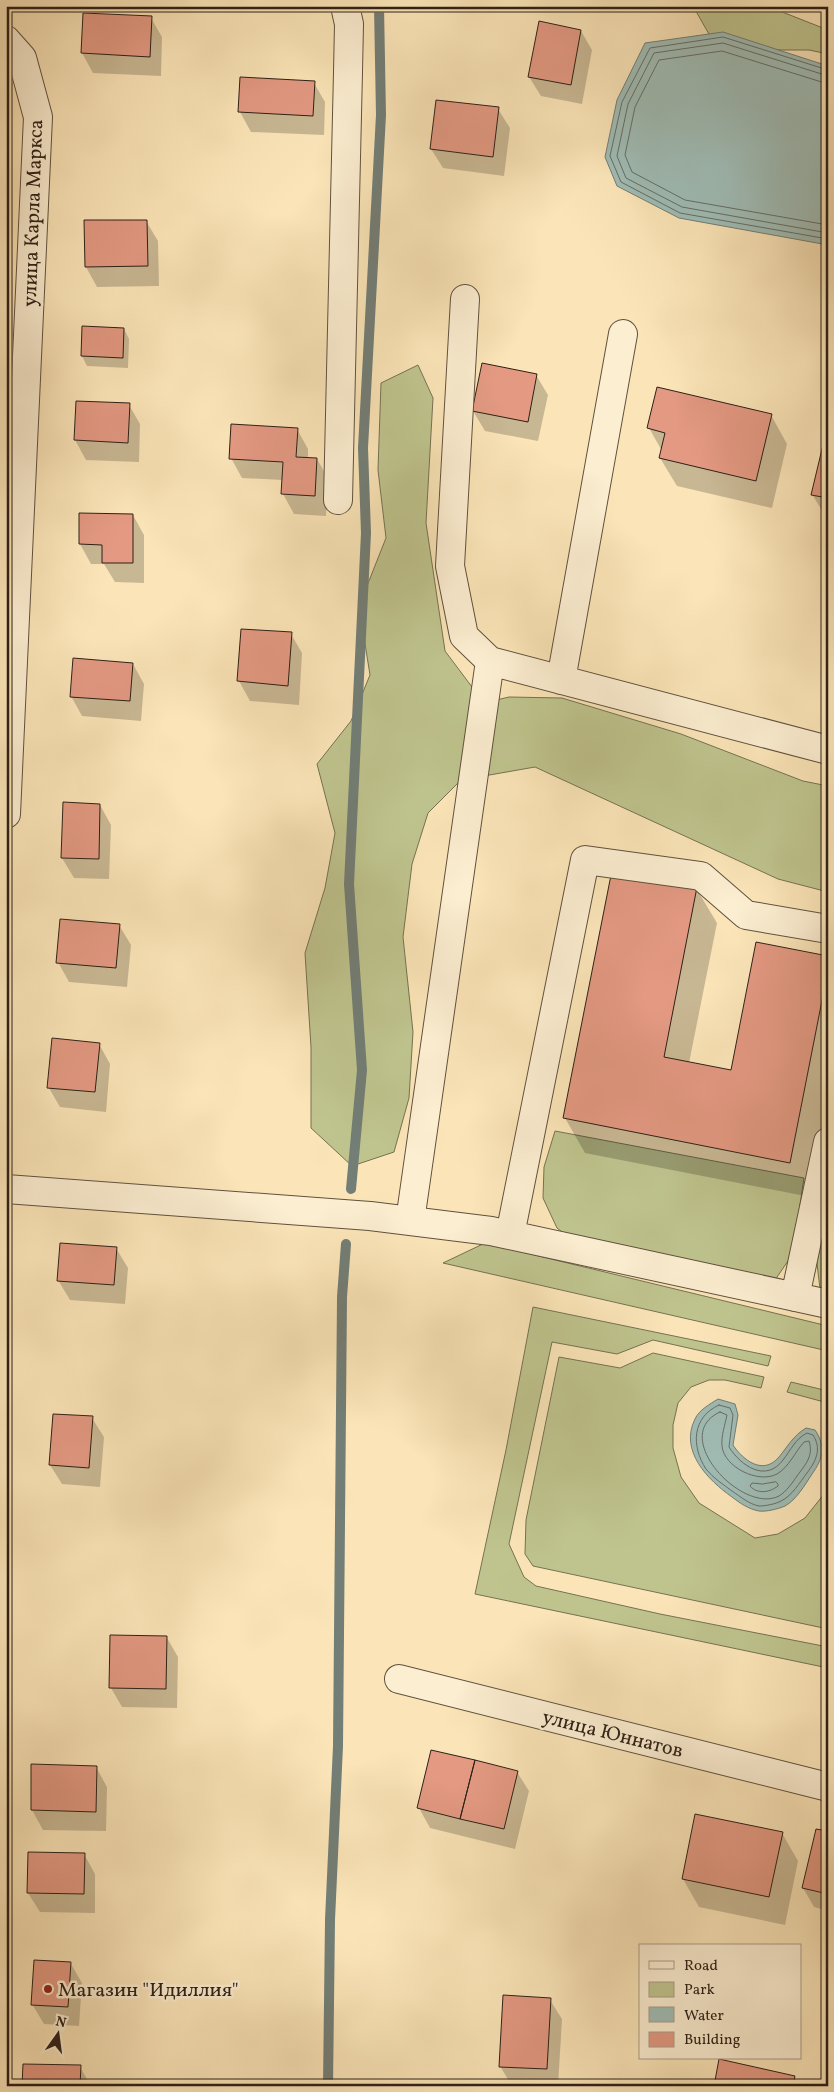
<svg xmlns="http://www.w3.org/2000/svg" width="834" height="2092" font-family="Vollkorn,serif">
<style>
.green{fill:#bfc48e;stroke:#767252}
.water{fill:#a0bdb6;stroke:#727e76}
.shadow{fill:#0003}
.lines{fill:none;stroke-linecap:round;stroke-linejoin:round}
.shore{stroke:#666e66;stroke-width:1}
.stream{stroke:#727e76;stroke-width:10}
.building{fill:#e39982;stroke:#2d2017}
.minor-casing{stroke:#60513f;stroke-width:30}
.minor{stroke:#fceed1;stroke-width:28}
.poi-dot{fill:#8f2418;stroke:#fceed1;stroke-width:2}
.labels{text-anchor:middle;stroke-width:5;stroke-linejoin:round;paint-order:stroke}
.street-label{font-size:20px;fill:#2d2017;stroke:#fceed1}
.poi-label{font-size:20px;fill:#2d2017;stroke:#fceed1;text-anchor:start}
</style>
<rect width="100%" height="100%" fill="#fbe5b8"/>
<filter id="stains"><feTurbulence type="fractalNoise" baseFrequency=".004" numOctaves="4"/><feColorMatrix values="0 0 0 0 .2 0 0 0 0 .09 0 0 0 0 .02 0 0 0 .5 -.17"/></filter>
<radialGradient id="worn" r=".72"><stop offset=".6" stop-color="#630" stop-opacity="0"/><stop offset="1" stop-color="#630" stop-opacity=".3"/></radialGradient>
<!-- green -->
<path class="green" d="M693 6H767L828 30V54L809 50H718Z
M418 365 433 398 426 523 445 651 484 703 509 697 562 698 681 734 803 781 828 786V892L778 879 535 767 461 780 428 813 412 864 403 937 413 1032 409 1098 394 1152 352 1166 311 1128V1047L305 953 325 888 335 833 317 764 351 721 370 675 359 606 386 538 378 470 381 383Z
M555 1131 804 1178 796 1231 790 1258 775 1280 570 1238 557 1228 543 1198 544 1167Z
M828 1202V1291L820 1289 817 1263Z
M485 1243 828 1326V1351L443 1263Z
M533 1307 771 1356 768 1366 653 1340 617 1354 552 1342 509 1544 524 1577 536 1586 660 1614 828 1647V1668L475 1594 506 1450Z
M653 1353 764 1377 761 1388 725 1380H709L691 1387 678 1403 673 1425V1448L681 1477 699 1503 755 1538 778 1534 805 1518 828 1489V1629L533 1566 525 1554 526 1520 559 1357 620 1368Z
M791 1382 828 1391V1403L787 1392Z"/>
<!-- water -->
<path class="water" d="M723 32 828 66V245L679 218 617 186 605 157 617 100 645 43Z
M718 1399 735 1404 738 1415 733 1445C743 1460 763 1476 779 1457 788 1446 793 1436 806 1428L815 1430C826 1446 823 1459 812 1474 805 1485 796 1500 785 1506 778 1509 766 1512 759 1511 748 1509 740 1503 732 1497 708 1480 679 1451 695 1419 699 1410 710 1404 718 1399Z"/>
<!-- shadow -->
<path class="shadow" d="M84 15 151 18 162 37 161 76 93 73 82 53Z
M581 31 592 50 582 104 541 96 529 77Z
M314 83 325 102 324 135 251 132 240 112Z
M498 109 510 128 504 176 443 168 431 149Z
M146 221 158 241 159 286 97 287 86 267Z
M124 329 129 339 128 368 87 366 82 356Z
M536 375 548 395 538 441 485 431 473 411Z
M77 402 129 405 140 424 139 462 86 460 75 440Z
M771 415 787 444 772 508 677 486 660 458 662 451 649 428Z
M297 429 308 449V458L317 459 328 478 326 516 294 514 283 494V480L242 478 231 458Z
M828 429V521L812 494Z
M133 515 144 535V583L115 582 104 564H91L80 544Z
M291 634 302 653 299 705 250 701 239 681Z
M133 664 144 684 141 721 82 716 71 696Z
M100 805 111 825 109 879 74 878 62 858Z
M696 888 717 923 689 1063 732 1072 828 957V1106L810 1197 585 1153 565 1118Z
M119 925 131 945 127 987 69 982 58 962Z
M99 1044 110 1064 106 1112 60 1107 49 1088Z
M116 1248 128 1268 125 1304 70 1300 58 1280Z
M92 1418 104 1437 100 1487 62 1484 50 1465Z
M167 1638 178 1657 177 1708 122 1707 111 1688Z
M96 1767 107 1787 106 1831 43 1830 32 1810Z
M517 1772 529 1791 515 1849 430 1828 419 1808Z
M782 1833 798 1861 785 1925 699 1907 683 1879Z
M828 1833V1911L814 1907 803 1888Z
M84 1854 95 1874V1913L40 1912 28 1893Z
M71 1964 82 1983 79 2026 44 2024 32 2004Z
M550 2000 562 2019 558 2086H512L500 2066Z
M80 2067 91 2086H24Z
M794 2077 799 2086H715Z"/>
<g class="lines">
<!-- shore -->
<path class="shore" d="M828 70 723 37 650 48 622 102 610 156 621 182 680 213 828 239
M828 76 723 43 654 53 628 104 617 156 626 178 682 207 828 233
M828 84 722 51 659 60 635 107 625 155 632 172 685 200 828 225
M719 1405 730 1408 733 1415 729 1447C741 1466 766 1483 783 1460 791 1450 795 1439 807 1433L813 1435C822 1449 816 1461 807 1473 800 1482 792 1496 781 1501 776 1504 765 1506 759 1506 749 1504 741 1497 732 1491 724 1485 713 1478 706 1469 691 1446 692 1417 719 1405Z
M720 1412 727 1415C725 1425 721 1436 722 1446 724 1467 758 1484 777 1474 789 1467 795 1452 804 1442L809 1441C814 1456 805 1465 797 1476 793 1482 786 1492 779 1496 742 1515 668 1435 720 1412Z
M776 1482 778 1484V1486C769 1493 757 1494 750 1486L752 1483 762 1484Z"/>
<!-- stream -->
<path class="stream" d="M351 1189 362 1070 349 884 366 533 363 448 381 115 379 6
M328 2086 330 1920 338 1746 342 1297 346 1244"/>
</g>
<!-- building -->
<path class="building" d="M83 13 152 16 150 57 81 53Z
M539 21 581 30 571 85 528 77Z
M240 77 315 81 313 116 238 112Z
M436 100 499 107 493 157 430 149Z
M84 220H147L148 266 85 267Z
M82 326 124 328 123 358 81 356Z
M482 363 537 374 528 422 472 411Z
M657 387 772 414 756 481 659 458 665 433 647 428Z
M76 401 130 403 128 443 74 440Z
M231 424 298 428 296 457 317 458 315 496 281 494 283 462 229 459Z
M828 424V498L811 495Z
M79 513 133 514V563H102V545L79 544Z
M241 629 292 632 288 686 237 681Z
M73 658 133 663 130 701 70 697Z
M63 802 100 804 99 859 61 858Z
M612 870 697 887 664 1057 731 1070 756 942 828 956V970L790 1163 563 1118Z
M60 919 120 924 116 968 56 963Z
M52 1038 100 1043 95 1092 47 1088Z
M60 1243 117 1247 114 1285 57 1281Z
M53 1414 93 1416 89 1468 49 1465Z
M110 1635 167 1636 166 1689 109 1688Z
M431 1750 475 1760 460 1819 417 1808Z
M475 1760 518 1771 504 1829 460 1819Z
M31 1764 97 1766 96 1812 31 1810Z
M695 1814 783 1832 769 1897 682 1879Z
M816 1829 828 1831V1894L802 1888Z
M28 1852 85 1853 84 1894 27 1893Z
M34 1960 71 1962 68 2007 31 2005Z
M503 1995 551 1998 547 2069 499 2067Z
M719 2059 795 2076 793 2086H714Z
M23 2064 81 2065 80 2086H22Z"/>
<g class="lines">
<!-- minor casing -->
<g class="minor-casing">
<path id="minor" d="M6 40 22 58 38 117 6 814
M338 500 348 72 349 24 345 6
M490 661 828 750
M561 680 623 334
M6 1189 370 1216 491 1231 828 1304
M410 1221 490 661 464 636 450 566 465 299
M510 1235 585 860 701 876 746 915 828 929
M795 1297 828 1142
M399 1679 828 1787"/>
</g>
<!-- minor -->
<use href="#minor" class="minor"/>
</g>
<!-- markers -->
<circle class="poi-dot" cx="48" cy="1989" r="5"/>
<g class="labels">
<!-- street labels -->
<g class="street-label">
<text transform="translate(32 213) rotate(-88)" y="7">улица Карла Маркса</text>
<text transform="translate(613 1733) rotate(14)" y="7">улица Юннатов</text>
</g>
<!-- poi labels -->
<g class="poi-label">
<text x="58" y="1996">Магазин "Идиллия"</text>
</g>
</g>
<!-- margin -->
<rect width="834" height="2092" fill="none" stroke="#fbe5b8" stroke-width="25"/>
<rect x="8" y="8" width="819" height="2077" fill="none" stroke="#2d2017" stroke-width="2.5"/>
<rect x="12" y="12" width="809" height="2067" fill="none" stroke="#2d2017"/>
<!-- legend -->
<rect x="639" y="1944" width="162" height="115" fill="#fceed1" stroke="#a99c87"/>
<rect x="649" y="1961" width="25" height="8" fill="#fceed1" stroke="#a99c87"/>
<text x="684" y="1970" font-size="15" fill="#2d2017">Road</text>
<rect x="649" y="1982" width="25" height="15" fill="#bfc48e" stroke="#a99c87"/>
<text x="684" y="1994" font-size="15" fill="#2d2017">Park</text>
<rect x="649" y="2007" width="25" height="15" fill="#a0bdb6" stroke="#a99c87"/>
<text x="684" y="2020" font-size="15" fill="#2d2017">Water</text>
<rect x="649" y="2032" width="25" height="15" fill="#e39982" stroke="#a99c87"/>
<text x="684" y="2044" font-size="15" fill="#2d2017">Building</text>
<!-- north arrow -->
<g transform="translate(58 2034) rotate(14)" stroke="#fceed1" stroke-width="4" paint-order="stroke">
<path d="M0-4L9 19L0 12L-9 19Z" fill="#2d2017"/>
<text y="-8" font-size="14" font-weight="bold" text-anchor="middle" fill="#2d2017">N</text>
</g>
<rect width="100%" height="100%" filter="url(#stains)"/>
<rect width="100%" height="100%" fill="url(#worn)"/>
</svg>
